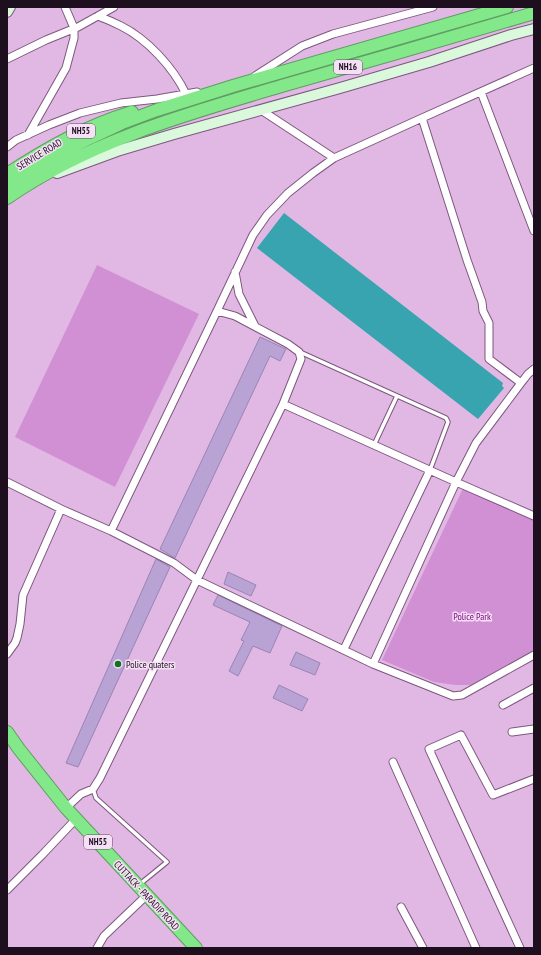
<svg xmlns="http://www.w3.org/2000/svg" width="541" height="955" font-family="'PT Sans Narrow',sans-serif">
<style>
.green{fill:#d190d4}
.water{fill:#38a4af}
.building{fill:#b9a2d4;stroke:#9a84b5}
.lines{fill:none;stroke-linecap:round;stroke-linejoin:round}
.lane-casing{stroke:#7d577e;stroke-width:5.5}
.street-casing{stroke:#7d577e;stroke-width:9}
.secondary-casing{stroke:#7d577e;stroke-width:12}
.highway-casing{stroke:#609c64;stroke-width:14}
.lane{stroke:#fff;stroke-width:3.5}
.street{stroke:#fff;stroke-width:7}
.secondary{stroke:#daf8dc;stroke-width:10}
.highway{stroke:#83e889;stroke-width:12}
.poi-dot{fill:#0e7221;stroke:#f6e0f6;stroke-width:1.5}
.labels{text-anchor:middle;stroke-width:3;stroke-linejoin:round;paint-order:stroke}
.shield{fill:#f6e0f6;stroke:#5f4e60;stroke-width:1}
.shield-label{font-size:9px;font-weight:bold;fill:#1e0f1f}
.street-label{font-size:10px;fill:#1e0f1f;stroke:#f6e0f6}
.park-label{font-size:10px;fill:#7b0583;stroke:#f6e0f6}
.poi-label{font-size:10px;fill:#1e0f1f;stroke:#f6e0f6;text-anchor:start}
</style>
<rect width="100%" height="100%" fill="#e1b8e3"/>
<!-- green -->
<path class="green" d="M97 265 199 314 115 487 15 437Z
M466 482 514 504 534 515V651L476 685H455L434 682 382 660Z"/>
<!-- water -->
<path class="water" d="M284 213 503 383 502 386 504 388 478 419 257 248Z"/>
<!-- building -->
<path class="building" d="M260 337 286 349 280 361 270 356 175 558 160 549Z
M156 559 170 567 78 767 66 763Z
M228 572 256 585 251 596 224 584Z
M218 595 282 626 270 653 253 646 238 676 229 671 244 641 241 640 250 622 213 605Z
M296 652 320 663 315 675 290 665Z
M279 685 308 699 302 711 273 698Z"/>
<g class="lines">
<!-- lane casing -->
<g class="lane-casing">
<path id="lane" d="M300 352 446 418 448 422 430 470
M374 445 397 396
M93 789 96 798 167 862 140 884"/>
</g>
<!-- street casing -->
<g class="street-casing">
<path id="street" d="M98 16C106 19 113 22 121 26 147 39 173 67 186 94
M7 59 46 40 78 27 114 7
M255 76 302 46 333 34 433 7
M481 92 534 231
M261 110 334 158
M422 118 467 260 482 302 483 311 489 323V359L521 383
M28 135 66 68 74 38V28L65 7
M7 147 16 140 49 125 80 113 121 103 157 99 197 92
M235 272 239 294 255 326
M283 404 456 482 534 516
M7 482 61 509 111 531 174 563 197 580 373 664 453 696 462 695 534 655
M111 531 217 311 253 235 267 215 288 193 313 173 334 158 422 118 534 68
M344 649 430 470
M7 654 15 643 17 638 20 624 23 595 61 509
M373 664 456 482 476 443 521 383 528 374 534 369
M503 705 534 688
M512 732 534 729
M393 762 476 948
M66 808 81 794 93 789 100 778 283 404 301 359 299 352 288 344 235 316 217 311
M7 890 42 855 76 819
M401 907 423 948
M97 948 104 936 147 895
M520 948 429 749 461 735 493 795 534 779"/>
</g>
<!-- secondary casing -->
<g class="secondary-casing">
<path id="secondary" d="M7 12 10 7
M57 173 117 151 174 134 340 88 429 62 511 35 534 29"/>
</g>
<!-- highway casing -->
<g class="highway-casing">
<path id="highway" d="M7 174C47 148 86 126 132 112
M7 185 56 155 90 138 122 123 157 110 233 86 507 7
M7 198C92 139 194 112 292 83 373 60 453 37 534 13
M7 732 19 749 66 808 196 948"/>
</g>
<!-- lane -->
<use href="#lane" class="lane"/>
<!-- street -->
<use href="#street" class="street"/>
<!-- secondary -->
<use href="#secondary" class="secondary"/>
<!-- highway -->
<use href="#highway" class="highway"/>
</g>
<!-- markers -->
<circle class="poi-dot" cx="118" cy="664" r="4"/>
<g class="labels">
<!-- shield labels -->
<g class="shield">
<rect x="334" y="60" width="28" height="14" rx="3"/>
<rect x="67" y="124" width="28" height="14" rx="3"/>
<rect x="84" y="835" width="28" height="14" rx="3"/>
</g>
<g class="shield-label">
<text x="348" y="70">NH16</text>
<text x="81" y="134">NH55</text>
<text x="98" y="845">NH55</text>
</g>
<!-- street labels -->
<g class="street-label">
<text transform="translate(39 154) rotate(-31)" y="4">SERVICE ROAD</text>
<text transform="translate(147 895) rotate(47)" y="4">CUTTACK - PARADIP ROAD</text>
</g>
<!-- park labels -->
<g class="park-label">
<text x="472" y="620">Police Park</text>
</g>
<!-- poi labels -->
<g class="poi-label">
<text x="126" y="668">Police quaters</text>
</g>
</g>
<!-- border -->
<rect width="541" height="955" fill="none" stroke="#1e0f1f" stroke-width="16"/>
</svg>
